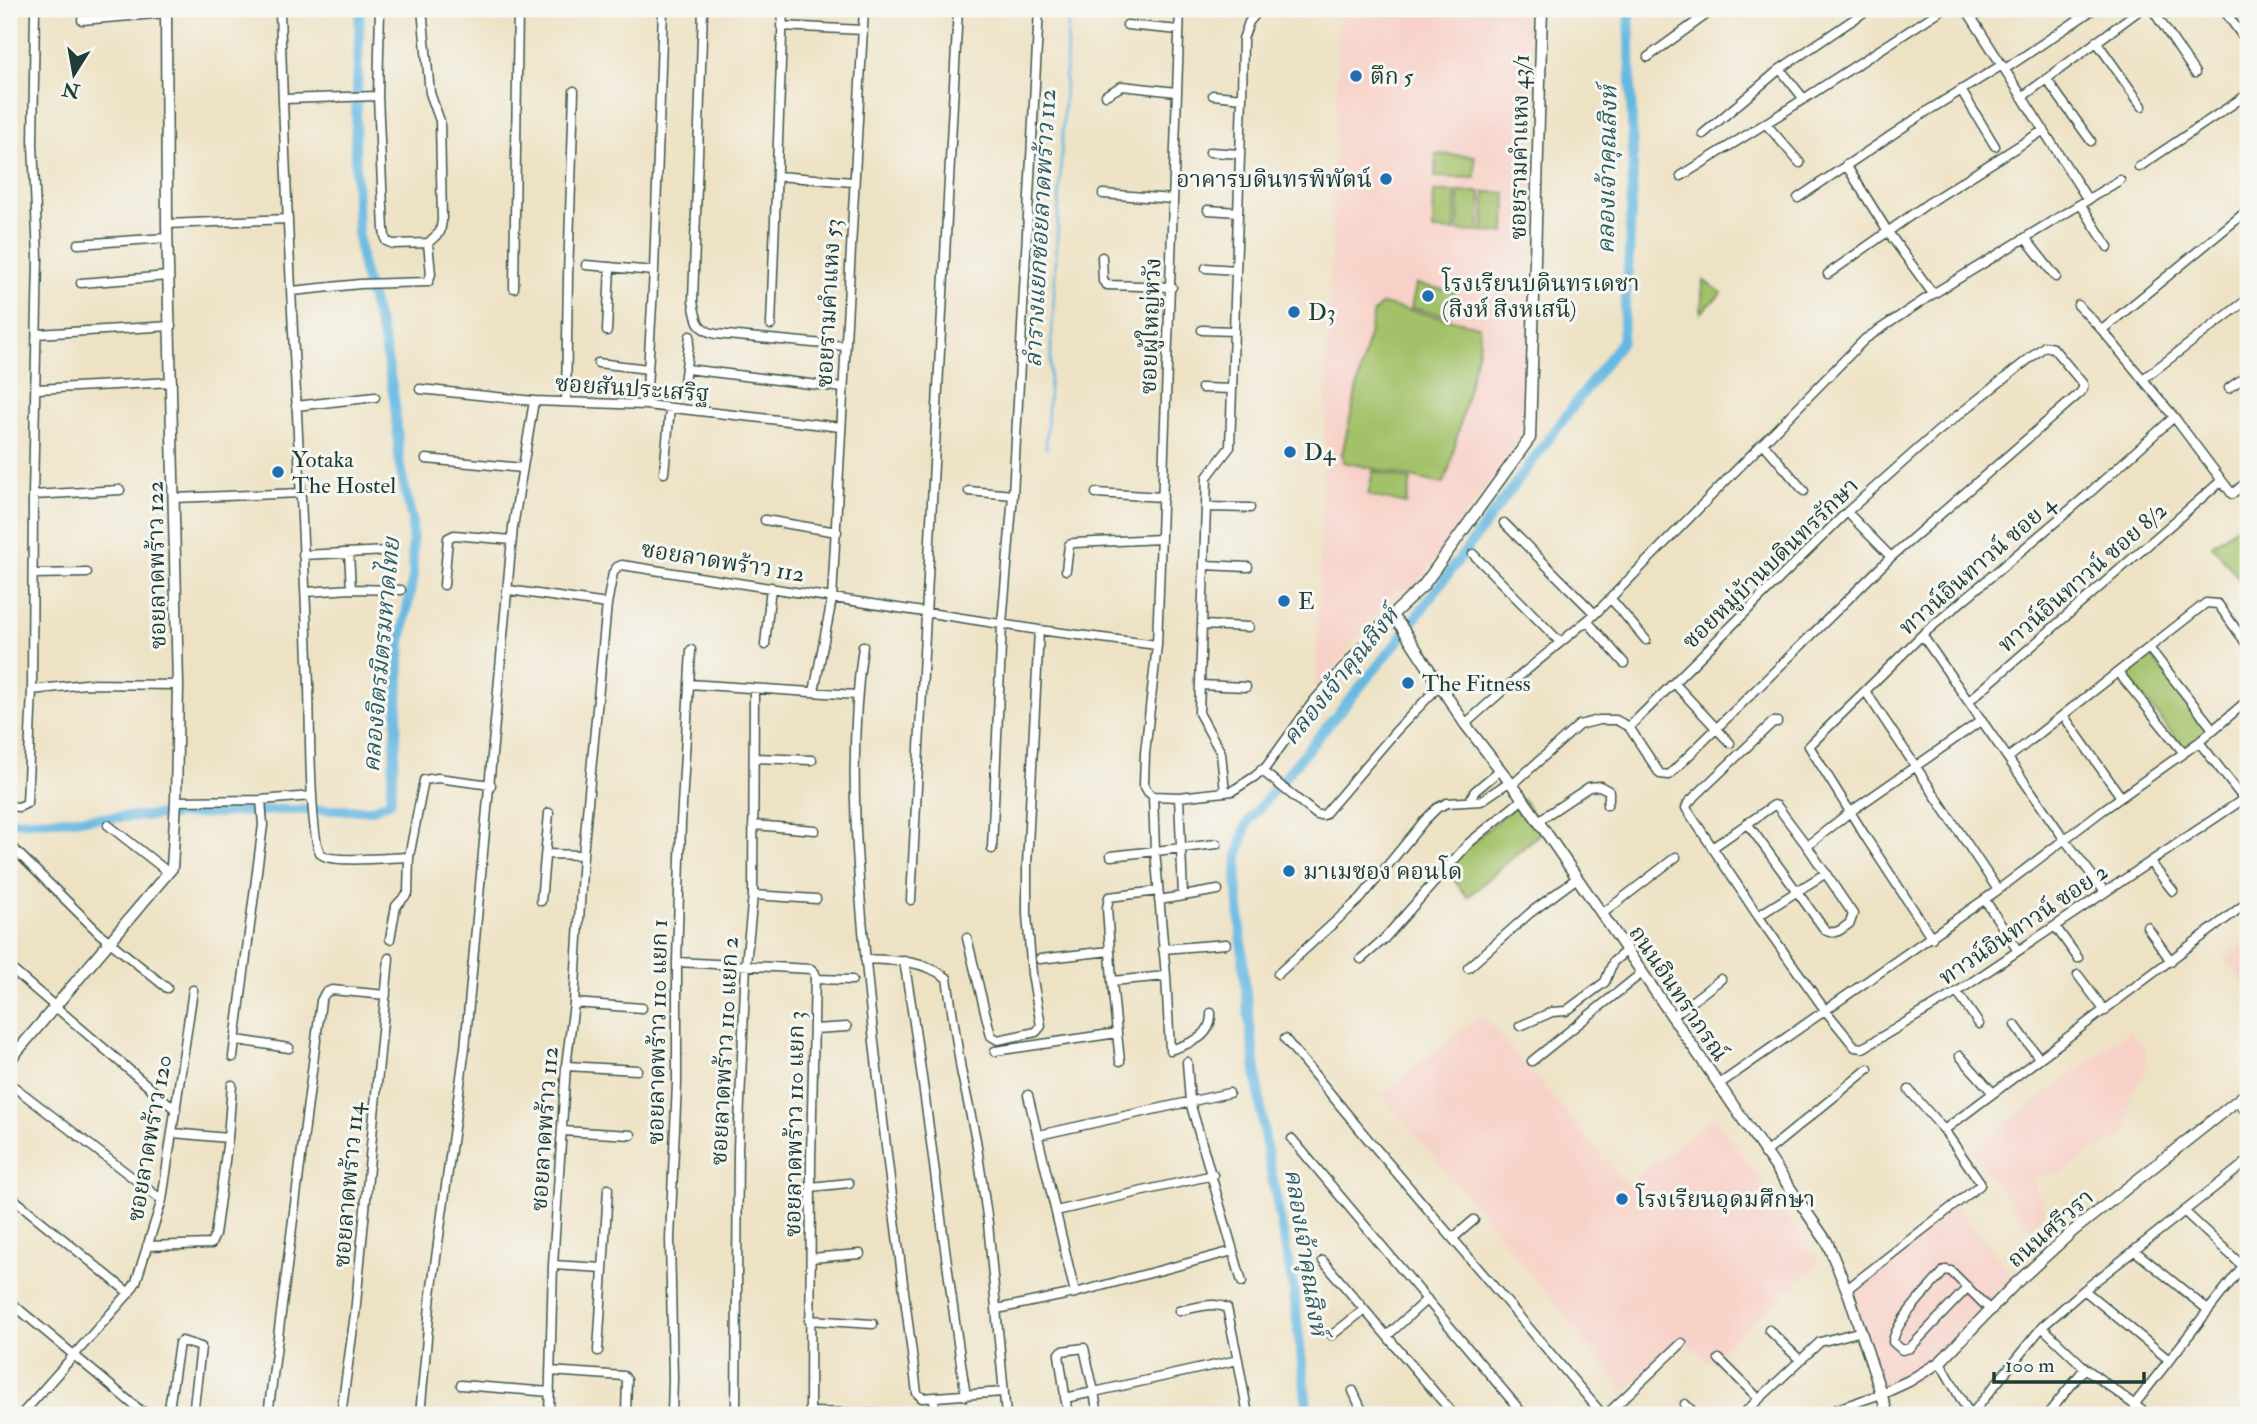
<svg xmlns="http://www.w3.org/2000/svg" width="2257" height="1424" font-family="'IM FELL Double Pica','Noto Serif Thai',serif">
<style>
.built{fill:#f7d1c7}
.green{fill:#a3c168;stroke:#617f4e;stroke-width:2}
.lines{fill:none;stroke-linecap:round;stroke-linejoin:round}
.stream{stroke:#65b8e1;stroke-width:2.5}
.canal{stroke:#65b8e1;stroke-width:10}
.minor-casing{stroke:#3e564a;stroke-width:11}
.tertiary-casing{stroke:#3e564a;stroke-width:13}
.minor{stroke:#fff;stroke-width:8}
.tertiary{stroke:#fff;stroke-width:10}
.poi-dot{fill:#1f6fb2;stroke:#f6f6f2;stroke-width:2.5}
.labels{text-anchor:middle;stroke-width:6;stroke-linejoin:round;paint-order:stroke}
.poi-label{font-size:23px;fill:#1f3d34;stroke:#f6f6f2;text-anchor:start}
.street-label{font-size:23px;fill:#1f3d34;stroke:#f6f6f2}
.water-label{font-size:24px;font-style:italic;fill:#305c5f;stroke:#f6f6f2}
</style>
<rect width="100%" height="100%" fill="#f6f6f2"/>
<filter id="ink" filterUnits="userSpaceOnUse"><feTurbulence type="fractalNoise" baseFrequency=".0143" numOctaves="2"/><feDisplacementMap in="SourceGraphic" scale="14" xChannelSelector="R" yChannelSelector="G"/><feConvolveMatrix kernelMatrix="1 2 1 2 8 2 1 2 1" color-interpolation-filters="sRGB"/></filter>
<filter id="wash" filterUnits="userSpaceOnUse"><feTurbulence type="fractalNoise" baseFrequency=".00686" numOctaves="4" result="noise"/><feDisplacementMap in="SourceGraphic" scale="28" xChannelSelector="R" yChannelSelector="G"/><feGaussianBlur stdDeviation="1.57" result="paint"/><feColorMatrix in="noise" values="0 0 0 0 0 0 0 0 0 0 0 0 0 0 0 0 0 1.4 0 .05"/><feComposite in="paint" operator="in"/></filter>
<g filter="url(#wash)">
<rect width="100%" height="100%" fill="#eee2c4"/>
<!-- built -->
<path class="built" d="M1340 9H1534L1525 433 1414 589 1395 588 1315 693Z
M2248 940V987L2224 959Z
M1482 1014 1626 1185 1714 1117 1820 1262 1707 1363 1682 1338 1625 1391 1478 1208 1381 1095Z
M2130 1030 2146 1049 2145 1075 2130 1094 2128 1129 2119 1140 2107 1142 2063 1173 2037 1176 2034 1182 2042 1200 2044 1212 2030 1228 1970 1151Z
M1956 1206 2016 1280 1934 1372 1881 1396 1849 1295Z"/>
<!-- green -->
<path class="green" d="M1436 154 1475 156V178L1435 177Z
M1434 192H1456L1455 231 1433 230Z
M1459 192H1481L1480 232 1458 231Z
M1485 192 1506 193 1505 233 1484 232Z
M1703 280 1722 293 1701 313Z
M1416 284 1455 292 1450 316 1411 308Z
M1382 304 1479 326 1480 341 1449 470 1443 484 1343 462 1342 454 1374 312Z
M1373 471 1411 480 1406 504 1368 495Z
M2248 519V590L2212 545Z
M2148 652 2209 732 2185 750 2123 672Z
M1523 799 1542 831 1468 897 1443 867Z"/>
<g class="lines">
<!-- stream -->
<path class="stream" d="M1046 449 1069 9"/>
<!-- canal -->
<path class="canal" d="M9 822 281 810H371L390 802 396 738 401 642 413 577 412 520 400 467 395 404 384 341 363 271 358 234 355 148 360 9
M1308 1415 1293 1286 1265 1140 1245 986 1237 879 1238 855 1246 826 1254 814 1396 644 1622 341 1629 255 1633 165 1629 9"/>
</g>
</g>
<g filter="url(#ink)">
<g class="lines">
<!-- minor casing -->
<g class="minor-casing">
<path id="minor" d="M280 9C286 235 301 460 309 686 310 712 309 840 321 854 330 864 394 857 409 857L424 780 438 778 491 785
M380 9 378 96 384 230 386 241 393 244 428 243 440 232 442 221 440 121 430 93 422 9
M703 9 693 301C696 319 697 330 716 334L845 346
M1180 9 1157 645 1145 753 1144 785 1148 792 1153 796 1179 797 1225 792 1232 791 1254 777 1266 767 1313 702 1381 625 1391 616
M1966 9 2088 200
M2152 9 2195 73
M2223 9 2241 34
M2229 16 2241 9
M82 20 167 13
M1127 25 1179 30
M781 26 863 30
M2096 41 2142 106
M1648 57 1714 9
M1780 69 1804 99
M2005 69 2094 9
M2047 80 2091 141
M1961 90 1995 146
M1106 95 1122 86 1176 92
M1213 95 1242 98
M2022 97 2141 9
M283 99 378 96
M1766 124 1800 163
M1703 134 1780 69 1869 9
M1210 152 1240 154
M1846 165 1888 232 1933 294
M2139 167 2248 94
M777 176 853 182
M1681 176 1779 115 1943 9
M1103 194 1173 199
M1798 198 1929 110 2002 65
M2081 205 2108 247
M1208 210 1238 212
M167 224 288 219
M2026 239 2056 277
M78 244 167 238
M1102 257 1103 281 1107 285 1172 287
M586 265 654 271
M1206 268 1236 270
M1828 274 1927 204 2044 130
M81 283 168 276
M514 288 518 9
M292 291 360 284 428 282 431 274 428 243
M2078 305 2102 330 2174 417 2232 494 2248 481
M771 325 783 9
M1202 330 1234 331
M2102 330 2248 210
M607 331 610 267
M37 334 171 326
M598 363 648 369
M687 369 843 388
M2143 379 2248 299
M1202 388 1232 389
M2229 388 2248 375
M37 389 172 382
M420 389 534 401 646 405 841 427
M683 390 690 336
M566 401 568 276 574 91
M646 405 654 271 663 9
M296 406 375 397
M1763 443 1804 491
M426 459 523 468
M664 473 670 408
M969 491 1013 495
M1096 493 1163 497
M33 495 120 490
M174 498 301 493
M1206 507 1250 508
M1847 512 1891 557
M765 520 837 532
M1504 523 1595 614
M349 553 351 589
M1473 554 1560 642
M303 555 388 551
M1204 565 1248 567
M1066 570 1069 545 1074 543 1161 539
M34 574 87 573
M444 585 448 538 454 535 512 540
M509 590 607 604
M306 592 351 589 401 590
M1611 599 1646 640
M1587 621 1624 663
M1202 625 1249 627
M1922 635 2065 840 2105 892
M765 645 771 587
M863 646C847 757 857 872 868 983 881 1120 900 1257 917 1393L922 1398 1003 1392
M2149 648 2213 729
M2118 672 2184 753
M1674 683 1730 743
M689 684 856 695
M1200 685 1246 687
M32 690 85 684 178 685
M814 692 832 599 864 9
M1866 692 1998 890
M1969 701 2221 481
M2063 715 2121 797
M1777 722H1773L1688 803 1686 808 1758 916 1825 1010 1855 1047 1863 1048 1957 992 2248 796
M1465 724 1516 679 1595 614 1865 339 1933 294 2120 180
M2199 742 2244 799
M754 758 812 760
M2008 758 2206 603 2218 604 2248 646
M1261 770 1317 815H1324L1396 731 1439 686
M1512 785 1579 725 1599 720H1616L1629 727 1847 512 1937 432 2045 346 2053 348 2083 384V389L2080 393 1891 557 1669 775 1660 774 1629 727
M1225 792 1221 753 1199 713 1207 477 1230 447 1242 98 1243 39 1249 22 1260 9
M1470 800 1475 791 1500 770
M176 801 261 800 312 796
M9 806 19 807 27 803 32 690 33 495 38 258 33 144 35 9
M1538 821 1589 787 1600 786 1609 791V799L1607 805
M1747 823 1825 930C1835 936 1842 929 1850 923L1853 914 1807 846
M108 825 168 872
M753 825 815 830
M9 844 100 934 167 988
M1712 848 1774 805 1777 806 1807 846 1850 812 1982 720
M992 849 1002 624 1013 495 1039 9
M546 854 583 855
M1111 856 1217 844
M2150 862 2173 891
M753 895 816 899
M1183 896 1218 890
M911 900 958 9
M1159 900 1183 896 1179 797
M1985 900 2018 951
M541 901 549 813
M1602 914 1676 857
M1758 916 1826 873
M2055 926 2078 958
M2147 927 2171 961
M967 938 991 1036 998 1040 1036 1032 1041 1026 1032 974 1027 915V865L1039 630
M1932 938 1867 839 1809 746 1922 635 2086 496 2174 417
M390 939 396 906 408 893 409 857
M1163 949 1226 944
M865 959C894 960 923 960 947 978L961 1070 976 1140 988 1223 1006 1415
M1040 959 1109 951
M1361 959 1384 939 1469 843 1523 799
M904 961C929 1105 943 1251 966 1396
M677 962 811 969 815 973 811 1160 810 1415
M9 967 176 1110
M1468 968 1530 913 1577 878
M1278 974 1361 898 1424 821 1437 808 1447 803 1481 801 1509 782
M2078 975 2105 1011
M1166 976 1170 1050C1190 1043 1212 1038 1211 1013
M816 979 852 980
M1112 981 1107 908 1109 897 1158 891
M1957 992 1979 1024
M574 1003 642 1008
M1673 1016 1721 979
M2015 1025 2039 1058
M1520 1026 1552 1012 1566 1011 1605 982 1613 962 1627 950
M814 1029 847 1027
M1117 1033 1120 1061
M1285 1039 1367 1138 1603 1415
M237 1040 289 1048
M995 1051 1117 1033 1112 981 1166 976 1155 850 1153 796
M1960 1056 1993 1093
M233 1057 263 825 261 800
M1532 1061 1643 972
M1187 1062 1190 1102 1242 1282
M566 1066 637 1070
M9 1083 162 1200
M1718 1085 1998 890 2103 810 2199 742 2248 700
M1028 1095 1075 1293
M2237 1100 2248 1115
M1944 1130 2248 902
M562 1131 631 1135
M173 1133 228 1138
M1039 1135 1229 1093
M1292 1139 1524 1415
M1764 1154 1868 1069
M811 1187 849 1183
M9 1195 129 1293
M1056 1211 1213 1175
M2185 1212 2248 1271
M1453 1238 1474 1220
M147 1246 211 1244 215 1235 228 1138 232 1085
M2135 1251 2208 1310
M811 1258 860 1254
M1323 1261 1454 1415
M553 1265 603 1268
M1968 1287 1910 1348 1902 1350 1893 1342C1895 1321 1931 1287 1945 1270L1951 1271 1991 1311
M1847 1289 1980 1185V1182L1944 1130 1909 1090
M2084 1290 2169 1360
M9 1301 141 1411 154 1415
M997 1309 1075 1293 1233 1251
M809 1320 873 1324
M2042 1327 2085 1368 2148 1415
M1769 1330 1800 1360
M1332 1335 1364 1310
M1387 1336 1427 1299
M598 1351 608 1189
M1719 1359 1759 1399
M1238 1360 1248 1415
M1940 1362 1970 1415
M550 1371 624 1376 627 1380 626 1415
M461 1385 550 1392
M1353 1391 1364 1415
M934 1398 935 1415
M1065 1398 1094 1392 1098 1415
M1685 1404 1696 1415
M2134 1405 2243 1266
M810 1412 886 1414
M21 1415 129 1293 136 1282 162 1200 193 990
M168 1415 179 1343 182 1341 201 1347 193 1415
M180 1415 194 1414
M268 1415 321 1001 325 993 332 990 386 995
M341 1415 355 1314 389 958
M420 1415 431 1294 465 1048 513 527 534 401
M549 1415 553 1265 566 1066 574 1003 583 855 607 604 613 573 617 567 622 565 1039 630 1157 645
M672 1415 673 1378 670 1239 677 1083V962L681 823 691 650
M736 1415 738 1148 746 964 753 895 754 689
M1068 1415 1059 1355 1062 1351 1084 1348 1094 1392 1238 1360 1227 1308C1213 1301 1194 1308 1179 1311
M1606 1415 1682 1343
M1742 1415 1820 1342 1862 1331
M1831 1415 1837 1409 1881 1394
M1971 1415 2042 1327 2084 1290 2248 1161
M2047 1415 2085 1368"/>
</g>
<!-- tertiary casing -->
<g class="tertiary-casing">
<path id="tertiary" d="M1542 9 1530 438 1423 586 1391 616 1401 626 1465 724 1523 799 1827 1242 1849 1295 1888 1415
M9 1061 172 868 176 801 178 685 167 224 166 9
M1881 1394 1909 1381 1940 1362 2014 1285 2073 1231 2248 1092"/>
</g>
<!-- minor -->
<use href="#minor" class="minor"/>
<!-- tertiary -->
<use href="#tertiary" class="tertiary"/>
</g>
</g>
<!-- markers -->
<g class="poi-dot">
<circle cx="1356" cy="76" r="7"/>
<circle cx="1386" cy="179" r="7"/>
<circle cx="1428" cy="296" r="7"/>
<circle cx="1294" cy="312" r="7"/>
<circle cx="1290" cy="452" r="7"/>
<circle cx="278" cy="472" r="7"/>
<circle cx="1284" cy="601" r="7"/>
<circle cx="1408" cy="683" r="7"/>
<circle cx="1289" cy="871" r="7"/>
<circle cx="1622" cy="1199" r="7"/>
</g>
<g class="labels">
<!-- poi labels -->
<g class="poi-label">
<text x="1370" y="84">ตึก 5</text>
<text x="1372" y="187" text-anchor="end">อาคารบดินทรพิพัตน์</text>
<text x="1442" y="291">โรงเรียนบดินทรเดชา<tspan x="1442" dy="26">(สิงห์ สิงหเสนี)</tspan></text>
<text x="1308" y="320">D3</text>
<text x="1304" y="460">D4</text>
<text x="292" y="467">Yotaka<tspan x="292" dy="26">The Hostel</tspan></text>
<text x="1298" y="609">E</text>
<text x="1422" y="691">The Fitness</text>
<text x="1303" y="879">มาเมซอง คอนโด</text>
<text x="1636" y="1207">โรงเรียนอุดมศึกษา</text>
</g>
<!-- street labels -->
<g class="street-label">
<text transform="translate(1519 147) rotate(-89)" y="8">ซอยรามคำแหง 43/1</text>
<text transform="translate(828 303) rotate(-87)" y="8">ซอยรามคำแหง 53</text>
<text transform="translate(1150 326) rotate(-88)" y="8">ซอยผู้ใหญ่หวัง</text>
<text transform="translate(632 388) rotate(4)" y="8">ซอยสันประเสริฐ</text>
<text transform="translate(723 561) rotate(9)" y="8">ซอยลาดพร้าว 112</text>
<text transform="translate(1770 563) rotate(-44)" y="8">ซอยหมู่บ้านบดินทรรักษา</text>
<text transform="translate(156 565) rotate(-91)" y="8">ซอยลาดพร้าว 122</text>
<text transform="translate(1977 565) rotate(-41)" y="8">ทาวน์อินทาวน์ ซอย 4</text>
<text transform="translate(2082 577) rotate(-41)" y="8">ทาวน์อินทาวน์ ซอย 8/2</text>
<text transform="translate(2023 924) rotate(-34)" y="8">ทาวน์อินทาวน์ ซอย 2</text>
<text transform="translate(1679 993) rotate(56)" y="8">ถนนอินทราภรณ์</text>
<text transform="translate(657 1032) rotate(-89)" y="8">ซอยลาดพร้าว 110 แยก 1</text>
<text transform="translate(724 1051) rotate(-87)" y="8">ซอยลาดพร้าว 110 แยก 2</text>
<text transform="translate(794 1124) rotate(-89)" y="8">ซอยลาดพร้าว 110 แยก 3</text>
<text transform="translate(544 1129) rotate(-86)" y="8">ซอยลาดพร้าว 112</text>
<text transform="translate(149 1138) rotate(-80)" y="8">ซอยลาดพร้าว 120</text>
<text transform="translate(348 1185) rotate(-85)" y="8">ซอยลาดพร้าว 114</text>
<text transform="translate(2050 1228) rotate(-41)" y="8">ถนนศรีวรา</text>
</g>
<!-- water labels -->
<g class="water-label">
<text transform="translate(1607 170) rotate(-89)" y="8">คลองเจ้าคุณสิงห์</text>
<text transform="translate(1040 228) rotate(-87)" y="8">ลำรางแยกซอยลาดพร้าว 112</text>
<text transform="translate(381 655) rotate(-85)" y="8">คลองจิตรมิตรมหาดไทย</text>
<text transform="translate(1340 676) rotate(-51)" y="8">คลองเจ้าคุณสิงห์</text>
<text transform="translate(1306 1252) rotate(81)" y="8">คลองเจ้าคุณสิงห์</text>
</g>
</g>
<!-- margin -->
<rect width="2257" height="1424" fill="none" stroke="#f6f6f2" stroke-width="35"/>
<!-- north arrow -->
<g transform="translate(74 74) rotate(191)" stroke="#f6f6f2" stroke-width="5" paint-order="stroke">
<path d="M0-5L12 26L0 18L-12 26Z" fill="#1f3d34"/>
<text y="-10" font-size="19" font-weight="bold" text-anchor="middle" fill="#1f3d34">N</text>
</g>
<!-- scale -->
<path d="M1994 1372v10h150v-10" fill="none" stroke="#1f3d34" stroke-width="3.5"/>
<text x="2005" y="1372" font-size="21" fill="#1f3d34" stroke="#f6f6f2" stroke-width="5" paint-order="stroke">100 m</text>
</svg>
